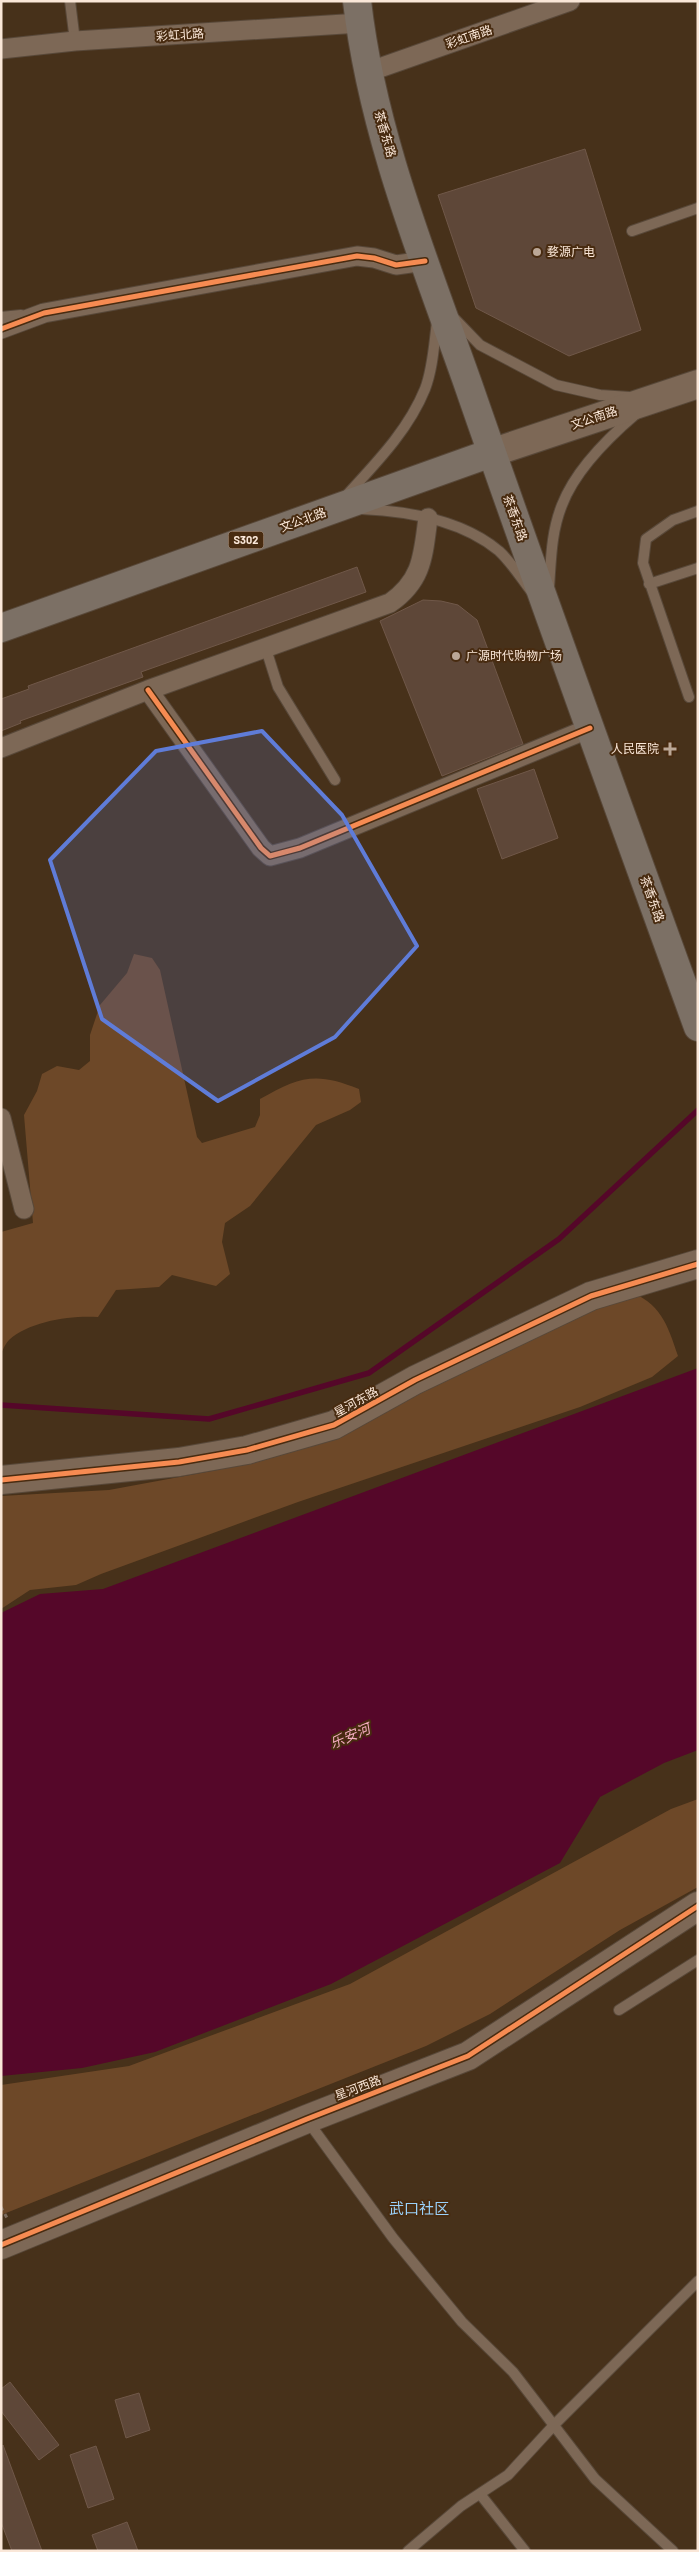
<svg xmlns="http://www.w3.org/2000/svg" width="699" height="2552" font-family="Barlow,'Noto Sans SC',sans-serif">
<style>
.green{fill:#6d4828}
.water{fill:#550729}
.lines{fill:none;stroke-linecap:round;stroke-linejoin:round}
.stream{stroke:#550729;stroke-width:5.5}
.building{fill:#5e4738;stroke:#705849}
.lane-casing{stroke:#584839;stroke-width:12}
.street-casing{stroke:#584839;stroke-width:21}
.secondary-casing{stroke:#584839;stroke-width:30}
.primary-casing{stroke:#584839;stroke-width:30}
.path{stroke:#7e6d5e;stroke-width:3;stroke-dasharray:4 4;stroke-linecap:butt}
.lane{stroke:#7d6856;stroke-width:10}
.street{stroke:#7d6856;stroke-width:19}
.secondary{stroke:#7d6856;stroke-width:28}
.primary{stroke:#7c7065;stroke-width:28}
.cycleway-casing{stroke:#482b10;stroke-width:8}
.cycleway{stroke:#f68b52;stroke-width:5}
.marked{fill:#5f7cd8;fill-opacity:0.2;stroke:#5f7cd8;stroke-width:4;stroke-linejoin:round}
.poi-dot{fill:#bba796;stroke:#482b10;stroke-width:2}
.labels{text-anchor:middle;stroke-width:4;stroke-linejoin:round;paint-order:stroke}
.shield{fill:#482b10;stroke:#c5af9c;stroke-width:1}
.shield-label{font-size:11px;font-weight:bold;fill:#fae7d8}
.street-label{font-size:12px;fill:#fae7d8;stroke:#482b10}
.poi-label{font-size:12px;fill:#fae7d8;stroke:#482b10;text-anchor:start}
.water-label{font-size:14px;font-style:italic;fill:#f4acc0;stroke:#482b10}
.quarter-label{font-size:15px;fill:#9ad1f9;stroke:#482b10}
</style>
<rect width="100%" height="100%" fill="#47311a"/>
<!-- green -->
<path class="green" d="M134 954 152 958 160 970 197 1137 202 1143 255 1127 260 1115V1099C299 1077 315 1071 359 1089L361 1102 350 1110 316 1125 250 1206 225 1223 222 1242 230 1274 216 1286 172 1275 159 1287 116 1290 98 1317C72 1315 29 1321 9 1340 6 1343 3 1349 1 1354V1232L33 1223 24 1115 37 1091 42 1074 57 1066 79 1070 90 1061V1035L100 1005 127 973Z
M627 1290C661 1304 667 1323 678 1356L652 1377 580 1407 298 1502 101 1574 76 1585 30 1590 1 1609V1496L109 1490 217 1470 329 1438 418 1391Z
M698 1799V1887L620 1930 490 2014 426 2046 1 2215V2085L129 2066 350 1984 671 1809Z"/>
<!-- water -->
<path class="water" d="M698 1368V1750L664 1763 600 1797 560 1863 331 1984 155 2052 82 2068 1 2076V1613L40 1594 103 1589Z"/>
<g class="lines">
<!-- stream -->
<path class="stream" d="M1 1405 209 1419 369 1373 559 1239 698 1110"/>
</g>
<!-- building -->
<path class="building" d="M585 149 641 330 569 356 476 308 438 195Z
M357 567 366 592 141 672 143 677 20 721 21 723 1 731V699L29 689 28 686Z
M423 600 441 601 458 605 477 620 523 744 442 776 380 621Z
M534 769 558 838 502 859 477 789Z
M10 2382 59 2445 39 2460 1 2411V2389Z
M139 2393 150 2430 126 2438 115 2400Z
M3 2445 42 2551H12L1 2522Z
M96 2446 114 2499 88 2508 70 2455Z
M127 2522 138 2551H98L92 2535Z"/>
<g class="lines">
<!-- lane casing -->
<g class="lane-casing">
<path id="lane" d="M70 1 75 41
M632 231 698 208
M1 317 21 315
M453 317 480 345 556 385 600 395 630 397
M345 497C375 464 408 431 425 389 433 368 434 344 437 322
M361 509C408 511 462 520 499 551 511 562 521 578 531 591
M649 584 698 568
M549 588C551 561 551 532 562 505 575 471 609 437 636 414
M266 649 278 687 335 780
M689 697 643 563 646 539 673 520 698 511
M619 2010 698 1960
M307 2120 393 2238 462 2322 513 2372 595 2479 673 2551
M480 2494 525 2551
M408 2551 461 2506 508 2475 555 2424 698 2281"/>
</g>
<!-- street casing -->
<g class="street-casing">
<path id="street" d="M1 49 75 41 360 23
M368 72 570 1
M1 329 44 313 357 256 374 258 396 265 425 261
M148 690 261 848 270 856 300 848 590 728
M1 748 148 690 390 603C423 580 423 555 428 518
M1 1118 24 1209"/>
</g>
<!-- secondary casing -->
<g class="secondary-casing">
<path id="secondary" d="M491 453 698 384
M1 1480 179 1462 247 1450 334 1425 415 1380 591 1296 698 1264
M1 2245 307 2119 468 2056 698 1906"/>
</g>
<!-- primary casing -->
<g class="primary-casing">
<path id="primary" d="M357 1C372 134 425 262 469 387 543 601 621 814 698 1027
M1 628 491 453"/>
</g>
<!-- path -->
<path class="path" d="M1 2207 7 2218"/>
<!-- lane -->
<use href="#lane" class="lane"/>
<!-- street -->
<use href="#street" class="street"/>
<!-- secondary -->
<use href="#secondary" class="secondary"/>
<!-- primary -->
<use href="#primary" class="primary"/>
<!-- cycleway casing -->
<g class="cycleway-casing">
<path id="cycleway" d="M1 329 44 313 357 256 374 258 396 265 425 261
M148 690 261 848 270 856 300 848 590 728
M1 1480 179 1462 247 1450 334 1425 415 1380 591 1296 698 1264
M1 2245 307 2119 468 2056 698 1906"/>
</g>
<!-- cycleway -->
<use href="#cycleway" class="cycleway"/>
</g>
<!-- marked area -->
<path class="marked" d="M262 731 342 815 417 946 335 1037 218 1101 102 1019 50 860 156 751Z"/>
<!-- markers -->
<g class="poi-dot">
<circle cx="537" cy="252" r="5"/>
<circle cx="456" cy="656" r="5"/>
<path d="M667.5 741.5h5v5h5v5h-5v5h-5v-5h-5v-5h5z"/>
</g>
<g class="labels">
<!-- shield labels -->
<rect class="shield" x="228.5" y="531.5" width="35" height="17" rx="4"/>
<g class="shield-label">
<text x="246" y="544">S302</text>
</g>
<!-- street labels -->
<g class="street-label">
<text transform="translate(180 35) rotate(-4)" y="4">彩虹北路</text>
<text transform="translate(469 37) rotate(-19)" y="4">彩虹南路</text>
<text transform="translate(385 134) rotate(74)" y="4">茶香东路</text>
<text transform="translate(594 418) rotate(-18)" y="4">文公南路</text>
<text transform="translate(515 518) rotate(70)" y="4">茶香东路</text>
<text transform="translate(303 520) rotate(-20)" y="4">文公北路</text>
<text transform="translate(652 899) rotate(70)" y="4">茶香东路</text>
<text transform="translate(356 1402) rotate(-29)" y="4">星河东路</text>
<text transform="translate(358 2088) rotate(-21)" y="4">星河西路</text>
</g>
<!-- poi labels -->
<g class="poi-label">
<text x="547" y="256">婺源广电</text>
<text x="466" y="660">广源时代购物广场</text>
<text x="659" y="753" text-anchor="end">人民医院</text>
</g>
<!-- water labels -->
<g class="water-label">
<text transform="translate(350 1736) rotate(-23)" y="5">乐安河</text>
</g>
<!-- quarter labels -->
<g class="quarter-label">
<text x="419" y="2214">武口社区</text>
</g>
</g>
<!-- border -->
<rect width="699" height="2552" fill="none" stroke="#fae7d8" stroke-width="5"/>
</svg>
